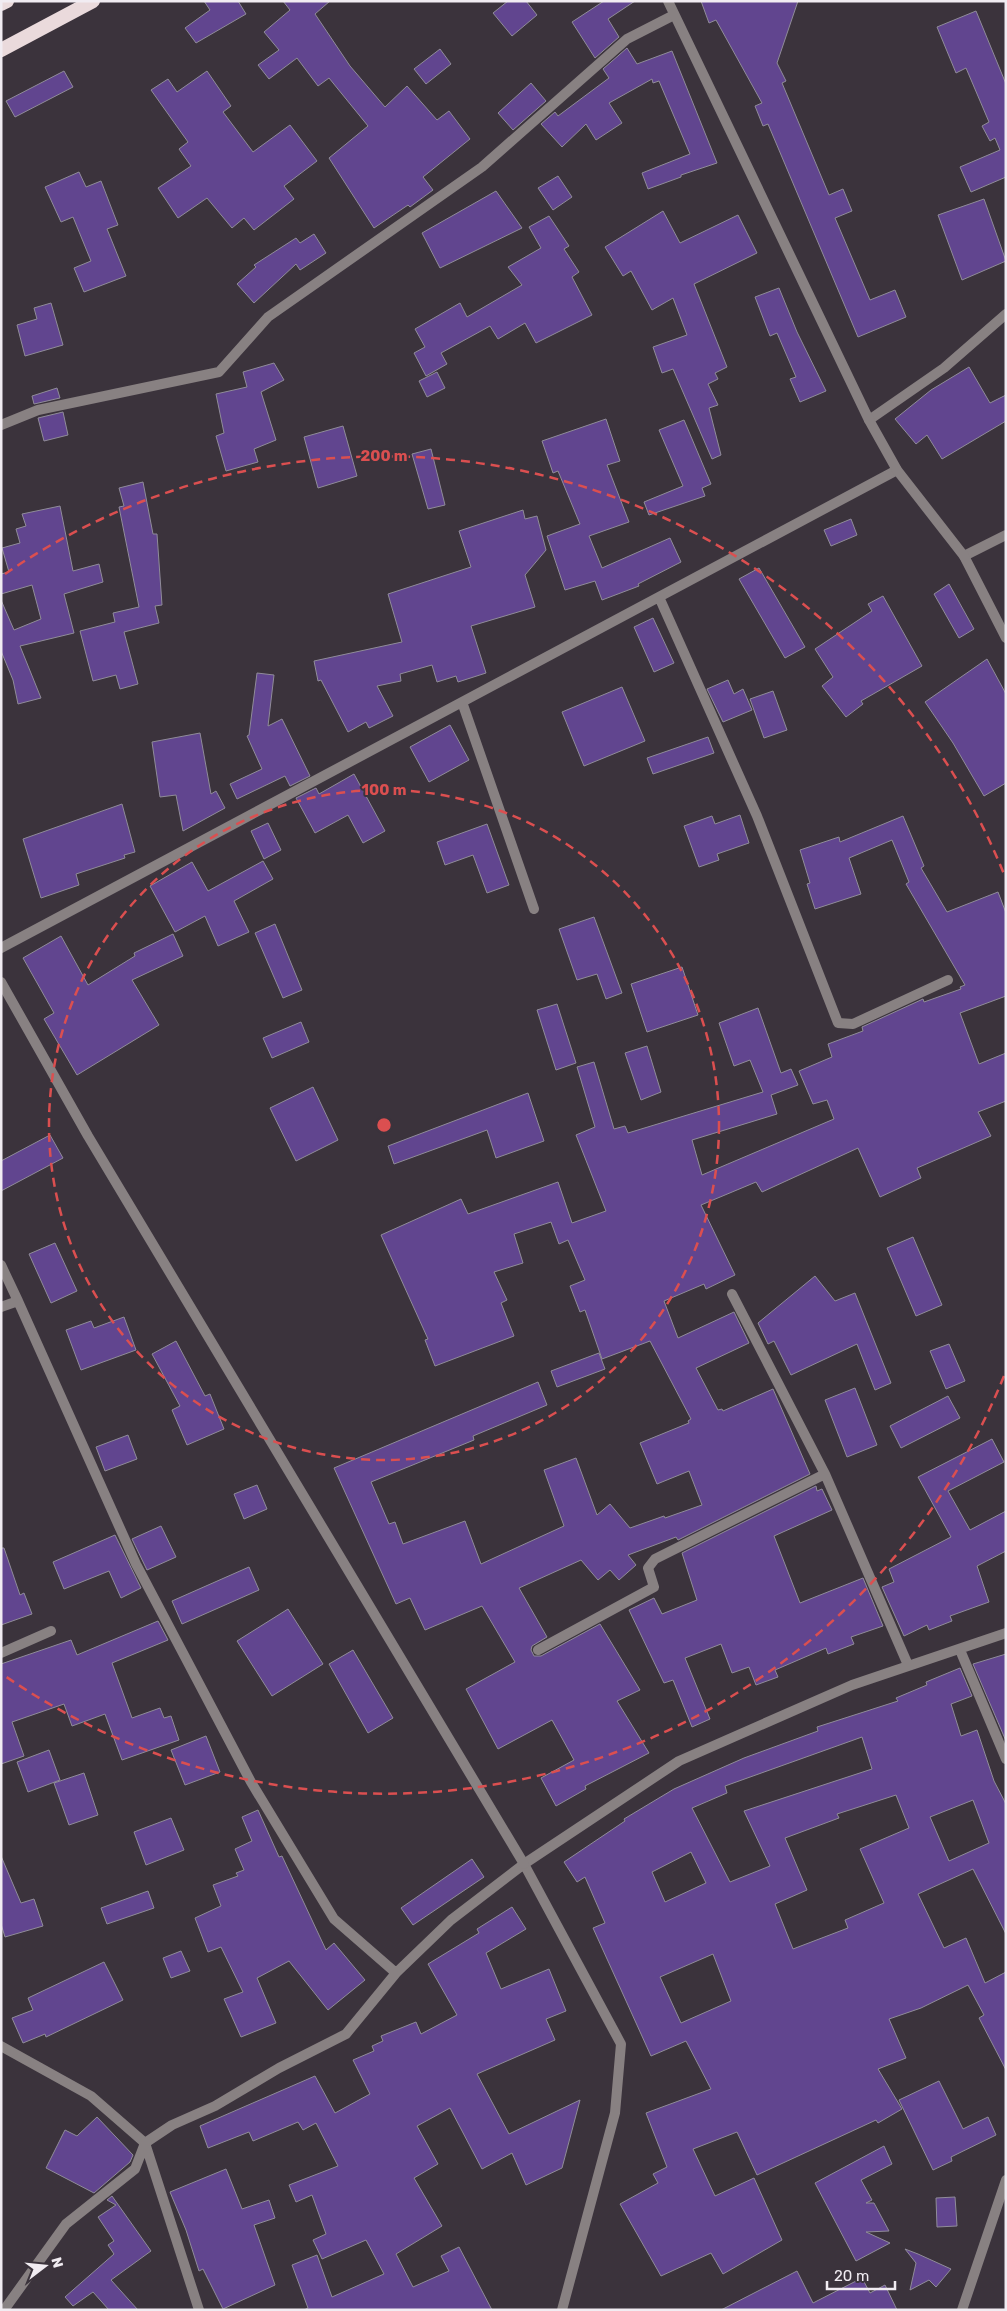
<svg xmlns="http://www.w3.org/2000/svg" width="1007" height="2311" font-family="Rubik,sans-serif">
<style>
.building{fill:#61458f;stroke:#908c99;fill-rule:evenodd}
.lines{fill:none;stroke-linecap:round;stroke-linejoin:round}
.minor{stroke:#888182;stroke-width:10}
.tertiary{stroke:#888182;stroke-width:10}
.trunk{stroke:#eadadc;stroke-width:14}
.ring{fill:none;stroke:#db4f50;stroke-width:2.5;stroke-dasharray:9 6}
.centre{fill:#db4f50;stroke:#3b333c;stroke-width:2.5}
.ring-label{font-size:15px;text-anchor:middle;font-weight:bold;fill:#db4f50;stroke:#3b333c;stroke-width:4;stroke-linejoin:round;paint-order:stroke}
</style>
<rect width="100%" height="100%" fill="#3b333c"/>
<!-- building -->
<path class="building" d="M204 1H238L246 14 196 43 185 28 210 10Z
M283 1H330L315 14 350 66 385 107 407 86 437 120 449 111 470 139 423 177 433 190 410 207 408 205 374 228 329 158 368 126 329 78 318 86 297 58 269 79 258 65 279 50 264 32 290 10Z
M508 1H526L537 15 512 36 493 13Z
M604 1H635L608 19 619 37 595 58 572 22Z
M701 1H798L777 63 786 81 782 83 829 195 843 189 852 211 835 218 870 300 895 290 906 317 858 337 768 124 763 126 755 106 762 103 716 20 709 23Z
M976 11 1006 84V177L971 192 960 167 1000 150 995 138 990 141 982 126 989 122 966 68 956 73 937 27Z
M627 48 637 64 672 51 717 163 681 175V177L648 189 642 173 690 154 659 81 653 83 652 79 609 103 622 123 596 140 586 124 562 147 541 124 555 112 558 116 609 78 603 69Z
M440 49 451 64 426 84 414 69Z
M64 71 73 87 15 117 6 101Z
M207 71 231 106 223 112 253 152 290 125 317 161 284 186 294 199 254 230 244 218 232 228 207 198 178 218 158 188 191 166 179 149 188 142 151 90 168 79 177 92Z
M531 83 546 101 513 130 498 113Z
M79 172 86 187 101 181 118 225 107 229 126 276 84 292 74 268 91 261 73 217 61 222 45 187Z
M558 176 572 197 553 210 538 188Z
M496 191 522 228 440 268 422 233Z
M984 199 1006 261 962 280 938 215Z
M663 211 680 243 738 215 757 253 694 284 727 367 715 373 718 379 708 384 718 405 709 408 721 455 712 459 673 369 662 373 653 347 687 335 673 298 652 310 631 271 623 276 605 247Z
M549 216 569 246 564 249 579 272 572 277 592 315 536 343 525 323 498 339 490 326 441 353 447 364 426 376 414 353 425 347 415 329 460 303 467 317 522 285 508 267 541 248 529 227Z
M314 234 326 253 300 270 296 264 254 303 237 284 256 267 254 265 296 238 300 243Z
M779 288 797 332 826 391 800 402 790 379 796 377 777 333 770 336 755 297Z
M51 303 63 345 25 356 17 325 37 319 34 308Z
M274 363 284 380 261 392 276 440 254 449 258 462 226 471 216 436 224 433 216 394 247 387 243 372Z
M969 367 990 403 1006 395V421L942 459 927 435 916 444 895 419 931 390Z
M437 372 445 388 427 397 419 381Z
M57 388 60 398 34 404 32 396Z
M63 412 68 435 44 441 38 418Z
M606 419 620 461 607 465 629 522 589 536 602 568 670 538 681 562 638 584 639 586 602 600 595 581 565 590 547 536 580 524 558 471 553 473 542 441Z
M684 420 711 484 702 488 705 496 649 515 644 502 683 486 659 430Z
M343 426 357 476 318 488 304 437Z
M431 449 445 505 428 509 412 454Z
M143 482 153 534H157L162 605 155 606 159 623 124 632 138 684 120 689 116 675 93 681 80 631 115 622 113 613 139 607 119 507 124 506 119 488Z
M60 506 73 571 99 564 103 582 64 594 74 633 20 646 41 698 18 704 13 680 1 651V600L14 630 41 619 32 585 1 594V574L9 572 2 548 20 543 16 529 26 526 22 514Z
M523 510 525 519 537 516 546 550 525 575 535 607 471 626 486 673 458 682 456 676 437 682 432 665 400 674 401 681 377 686 393 716 369 728 366 722 348 732 321 680 318 681 314 661 402 642 388 594 471 567 459 531Z
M851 519 857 535 831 546 824 530Z
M759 568 805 647 785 658 739 579Z
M949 584 974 629 959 638 934 594Z
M883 596 922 666 861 701 863 704 846 717 822 686 833 677 815 649 872 611 868 604Z
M653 618 674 663 654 672 634 627Z
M987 659 1006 694V783L984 796 953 743 925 702Z
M257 673 274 675 268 726 282 719 310 776 290 786 285 776 237 799 230 784 262 769 247 736 249 735Z
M728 680 734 694 743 689 752 710 723 722 707 689Z
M622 687 645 741 584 766 562 712Z
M773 691 787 730 764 738 750 699Z
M450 725 469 760 429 782 410 747Z
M200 733 211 794 216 791 225 808 183 831 176 795 160 797 152 742Z
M708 737 714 753 653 774 647 758Z
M354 774 385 831 363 843 348 815 315 833 296 798 316 788 319 794Z
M122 804 135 852 124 855 125 858 76 874 79 885 41 898 23 839Z
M740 815 749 843 717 854 719 860 699 867 684 826 712 816 715 824Z
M903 816 924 866 921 868 947 912 998 892 1006 913V996L960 1013 979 1064 1006 1053V1101L978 1112 991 1136 917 1168 921 1178 880 1197 858 1148 762 1192 756 1182 701 1205 735 1275 706 1289 704 1284 664 1301 678 1338 734 1312 749 1343 696 1368 718 1410 722 1409 723 1411 773 1389 810 1474 678 1540 676 1537 628 1555 636 1565 619 1580 610 1570 598 1580 581 1560 519 1588 547 1637 532 1646 531 1650 534 1656H541L600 1624 640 1690 617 1701 649 1753 585 1786 586 1789 556 1806 541 1778 574 1760 552 1720 498 1749 466 1689 515 1662 482 1606 425 1630 410 1598 396 1604 334 1468 538 1382 547 1405 473 1436 474 1440 371 1482 389 1524 395 1522 403 1544 465 1521 481 1564 564 1526 544 1470 576 1458 597 1515 610 1504 630 1528 664 1516 665 1518 702 1505 689 1471 657 1484 640 1443 689 1423 688 1421 691 1419 650 1341 602 1359 585 1310 580 1312 570 1286 585 1280 568 1240 559 1244 551 1222 514 1234 523 1263 494 1272 507 1300 501 1303 514 1336 435 1366 425 1340 428 1339 381 1235 461 1199 468 1214 558 1182 572 1223 606 1211 576 1135 595 1127 577 1067 594 1062 614 1129 625 1126 628 1133 763 1092 750 1060 734 1066 719 1023 758 1008 781 1073 791 1069 798 1085 771 1095 777 1114 692 1140 702 1175 834 1119 827 1100 813 1104 799 1071 832 1057 828 1044 863 1031 862 1027 923 999 924 1002 961 989 960 987 965 985 906 884 909 882 892 840 849 858 861 894 815 909 807 884 810 883 800 850 839 837 840 842Z
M268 823 281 850 264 859 251 831Z
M487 824 509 885 487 893 473 855 445 865 437 842Z
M263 861 273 879 234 901 249 932 218 946 205 916 175 932 150 886 192 862 208 891Z
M594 917 622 993 606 999 597 974 577 980 559 929Z
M275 924 302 990 283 998 255 933Z
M173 934 183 956 132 980 159 1025 77 1075 44 1019 54 1013 23 958 61 936 88 985 135 956 134 953Z
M682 967 698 1015 647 1032 631 984Z
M557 1004 576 1063 556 1070 537 1010Z
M301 1022 309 1042 272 1058 263 1038Z
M647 1046 661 1092 641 1100 625 1053Z
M313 1087 338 1140 296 1161 270 1108Z
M528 1093 544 1141 496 1158 487 1130 394 1164 388 1146Z
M50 1135 63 1158 1 1191V1161Z
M913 1237 942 1305 916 1316 887 1248Z
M55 1243 77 1291 51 1303 29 1254Z
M815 1276 835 1301 855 1293 891 1383 875 1390 857 1344 791 1375 774 1341 768 1344 758 1323Z
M124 1317 136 1350 81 1370 66 1330 91 1321 94 1328Z
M176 1341 205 1396 210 1394 224 1429 187 1445 172 1410 180 1406 152 1354Z
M949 1344 965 1381 946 1389 930 1351Z
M599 1353 605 1369 557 1387 551 1371Z
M855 1388 877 1445 847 1457 825 1400Z
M948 1396 960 1418 901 1448 890 1426Z
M128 1435 137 1459 105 1471 96 1447Z
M992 1439 1004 1462 948 1491 970 1530 1006 1511V1551L977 1566 989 1602 950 1616 952 1621 929 1630 927 1625 904 1636 882 1587 894 1582 889 1569 951 1537 918 1477Z
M257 1485 267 1509 244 1519 234 1494Z
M816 1486 817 1491 822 1489 832 1510 774 1536 800 1603 863 1578 883 1626 851 1637 854 1644 828 1654 826 1648 775 1670 778 1677 756 1685 749 1667 732 1673 721 1644 685 1658 710 1719 692 1727 673 1680 664 1683 629 1610 654 1598 662 1614 697 1600 682 1553Z
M161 1526 176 1557 147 1570 132 1539Z
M115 1535 141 1588 121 1598 109 1571 64 1589 53 1562Z
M1 1548H4L20 1595 24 1593 32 1614 1 1625Z
M249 1567 259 1590 182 1624 172 1601Z
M288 1609 323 1664 272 1696 237 1641Z
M158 1621 168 1640 112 1663 132 1718 160 1708 164 1718 171 1716 179 1740 122 1760 105 1714 72 1726 64 1704 12 1722 24 1756 1 1764V1664L71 1640 77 1655Z
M353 1650 393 1718 368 1733 329 1664Z
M1006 1654V1741L973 1664Z
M960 1668 972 1696 951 1704 961 1736 977 1730 994 1781 1006 1804V1934L973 1869 918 1894 944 1948 966 1938 985 1983 1006 1972V2070L979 2018 984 2015 968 1985 921 2008 889 2019 906 2058 878 2069 902 2109 878 2123 876 2120 757 2175 737 2132 693 2149 715 2196 754 2178 782 2240 723 2274 711 2253 661 2276 620 2204 658 2183 653 2174 667 2167 646 2113 711 2089 686 2041 651 2056 593 1928 605 1923 585 1877 577 1882 564 1862 625 1821 624 1819 674 1789 744 1758 818 1731 817 1727 898 1701 896 1698 927 1685 926 1682ZM862 1737 872 1769 744 1811 770 1866 730 1882 692 1808 727 1793 725 1786ZM896 1795 909 1828 860 1849 884 1903 845 1920 848 1928 793 1949 775 1904 807 1890 785 1838 839 1818 837 1814ZM973 1800 989 1843 949 1861 930 1817ZM691 1852 706 1883 665 1902 652 1872ZM713 1954 731 2001 681 2023 660 1977Z
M206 1736 220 1772 185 1785 171 1750Z
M49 1750 60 1780 28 1792 17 1762Z
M84 1773 98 1815 69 1825 54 1783Z
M258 1810 279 1857 282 1856 326 1950 334 1943 365 1980 328 2010 289 1961 257 1978 276 2023 241 2037 224 1999 243 1992 221 1947 208 1952 195 1918 221 1906 213 1885 238 1876 236 1873 244 1870 235 1849 252 1841 242 1817Z
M171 1818 184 1850 146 1865 134 1832Z
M1 1856 21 1903 34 1899 43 1926 5 1937 1 1924Z
M472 1859 484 1877 413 1925 401 1908Z
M148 1891 154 1908 107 1924 101 1908Z
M512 1907 526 1929 486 1953 501 1989 549 1969 566 2011 546 2019 555 2040 477 2074 509 2134 580 2100 562 2168 526 2185 512 2153 482 2169 450 2108 417 2126 438 2164 414 2178 442 2226 396 2254 413 2287 449 2271 441 2256 459 2247 492 2310H304L308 2308 292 2265 317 2255 332 2297 384 2274 366 2240 322 2259 313 2240 326 2234 312 2195 296 2202 289 2185 338 2166 316 2123 303 2130 298 2122 253 2141 249 2132 208 2148 200 2126 315 2076 335 2113 370 2094 353 2060 374 2051 372 2046 383 2041 381 2036 416 2022 421 2034 457 2015 428 1964 479 1933 477 1929Z
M181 1951 190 1971 171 1978 163 1958Z
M104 1962 123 2000 46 2037 45 2034 23 2043 12 2018 33 2010 28 1998Z
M939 2081 963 2129 988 2117 996 2135 951 2157 952 2161 933 2170 899 2100Z
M97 2117 133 2155 130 2162 94 2193 46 2168 65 2130 77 2136Z
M884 2146 892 2164 861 2180 872 2200 866 2203H874L889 2231 866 2232 890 2243 856 2261 815 2183Z
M226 2169 242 2209 269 2200 275 2218 254 2225 275 2285 223 2309 203 2269 199 2271 186 2230 170 2192Z
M112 2196 151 2251 111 2280 138 2310H109L93 2292 73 2306 65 2297 114 2254 108 2245 114 2241 98 2217 116 2205 107 2200Z
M955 2197 957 2226 937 2227 936 2198Z
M905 2249 918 2254 951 2269 936 2287 929 2280 910 2290 916 2263Z
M797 2271 813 2303 862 2278 870 2293 885 2285 897 2310H721Z"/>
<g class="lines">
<!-- minor -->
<path class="minor" d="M869 420 944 368 1006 314
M1 425 38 410 219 372 268 317 482 167 627 39 674 15
M964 556 1006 535
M659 597 757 816 838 1023 853 1024 948 980
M462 702 534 909
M1 948 897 470
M1 1265 18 1301
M732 1294 825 1474 908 1665
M1 1307 18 1301 136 1564 251 1782 334 1919 396 1973
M538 1650 654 1587 648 1568 655 1559 825 1474
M960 1650 1006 1759
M1 1653 51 1631
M1 2046 91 2096 145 2143 199 2310
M4 2310 66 2224 135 2169 145 2143 172 2125 215 2106 279 2068 346 2034 396 1973 451 1920 524 1864
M562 2310 615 2113 621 2044 524 1864 679 1761 852 1685 1006 1633
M962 2310 1006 2180"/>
<!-- tertiary -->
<path class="tertiary" d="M668 1 869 420 897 470 964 556 1006 638
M1 982 88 1136 524 1864"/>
<!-- trunk -->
<path class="trunk" d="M1 4 7 1
M1 50 93 1"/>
</g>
<!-- distance rings -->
<g class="ring">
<circle cx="384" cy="1125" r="335"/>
<path d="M1004 1376A669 669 0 0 1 5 1676M5 574A669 669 0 0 1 1004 874"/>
</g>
<circle cx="384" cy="1125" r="8" class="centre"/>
<g class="ring-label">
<text x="384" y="461">200 m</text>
<text x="384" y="795">100 m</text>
</g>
<!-- border -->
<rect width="1007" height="2311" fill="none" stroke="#f1ecf2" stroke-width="5"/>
<!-- north arrow -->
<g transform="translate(45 2266) rotate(74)" stroke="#3b333c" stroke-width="4" paint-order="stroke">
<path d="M0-4L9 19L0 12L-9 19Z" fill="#f1ecf2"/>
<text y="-8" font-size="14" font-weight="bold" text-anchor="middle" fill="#f1ecf2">N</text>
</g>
<!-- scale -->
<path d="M827 2281v8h68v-8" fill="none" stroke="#f1ecf2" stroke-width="2.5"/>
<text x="834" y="2281" font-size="15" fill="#f1ecf2" stroke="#3b333c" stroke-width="4" paint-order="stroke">20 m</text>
</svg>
